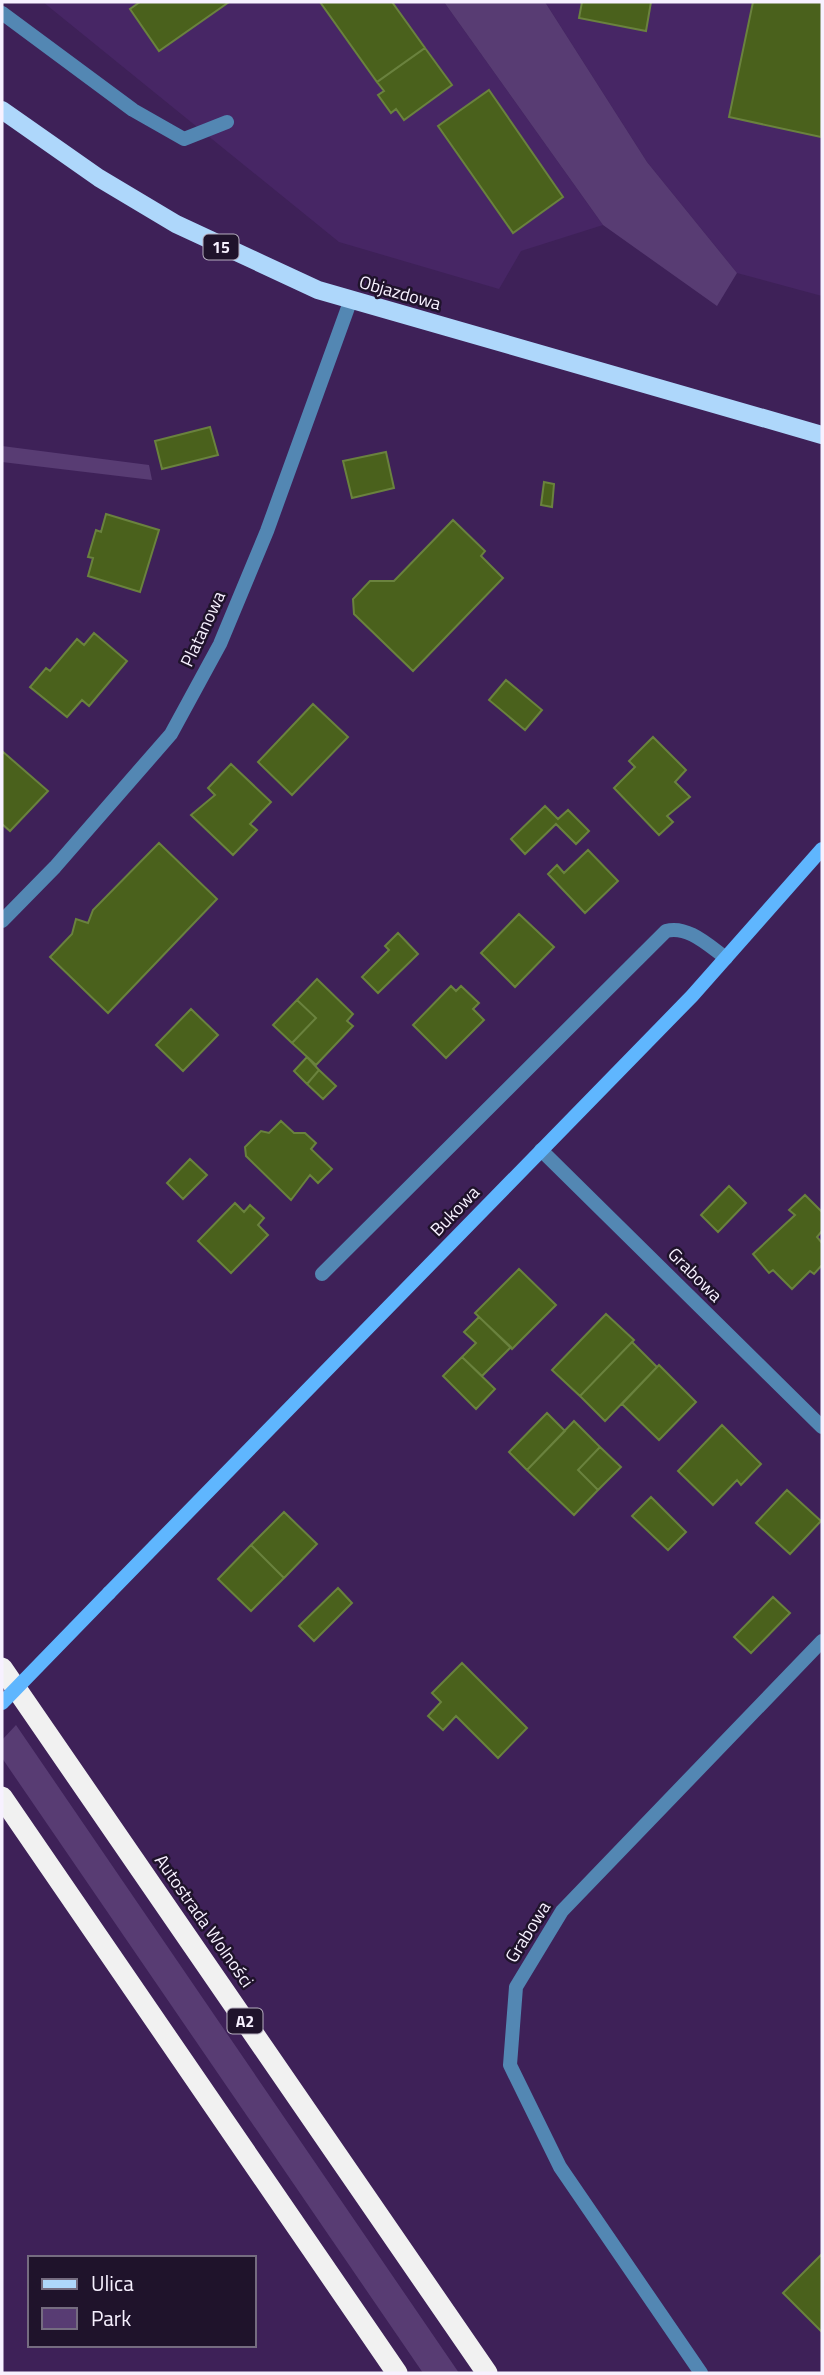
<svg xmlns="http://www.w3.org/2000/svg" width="824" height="2375" font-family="'Titillium Web',sans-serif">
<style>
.built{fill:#472665}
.green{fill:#583c73}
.building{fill:#4a611c;stroke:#6a823e;stroke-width:2}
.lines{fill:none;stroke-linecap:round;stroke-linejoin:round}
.lane{stroke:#5387b3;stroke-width:14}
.street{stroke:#5387b3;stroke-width:14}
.secondary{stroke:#5fb6fe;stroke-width:14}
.primary{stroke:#aed7fb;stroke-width:18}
.highway{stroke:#f1f1f1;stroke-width:21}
.secondary-bridge{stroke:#5fb6fe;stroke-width:14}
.labels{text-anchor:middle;stroke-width:5;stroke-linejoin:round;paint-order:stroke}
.shield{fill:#1f132b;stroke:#b6aebf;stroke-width:2}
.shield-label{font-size:16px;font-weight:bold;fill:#f7f1ff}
.street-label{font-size:18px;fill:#f7f1ff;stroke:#1f132b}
</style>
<rect width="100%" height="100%" fill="#3e2158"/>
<!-- built -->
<path class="built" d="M43 2H444L603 225 521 251 499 289 339 242Z
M545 2H822V296L737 273 647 162Z"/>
<!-- green -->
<path class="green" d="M444 2H545L647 162 737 273 717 306 603 225Z
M2 446 149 465 152 480 2 462Z
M16 1725 459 2373H423L2 1758V1740Z"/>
<!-- building -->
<path class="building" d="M140 2H229L159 51 130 9Z
M320 2H392L425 48 377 82Z
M582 2H651L646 31 579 18Z
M753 2H822L821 137 729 117Z
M425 48 452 85 404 120 396 109 391 113 378 95 384 91 377 82Z
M489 90 563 197 513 233 438 126Z
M210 427 218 455 162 469 155 441Z
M386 452 394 488 352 498 343 461Z
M544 482 554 484 552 507 541 505Z
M106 514 159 530 140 592 88 576 93 558 88 557 96 530 101 532Z
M453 520 485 551 481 556 503 578 413 671 354 614 353 599 370 581H394Z
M94 633 127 661 89 706 82 700 67 717 30 687 46 668 50 671 77 639 84 645Z
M506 680 542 710 525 730 489 700Z
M313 704 348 737 292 795 258 762Z
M653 737 686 770 675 782 690 797 667 816 673 822 659 835 614 788 635 767 629 761Z
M2 751 48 791 10 831 2 824Z
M231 764 271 802 250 824 257 830 233 855 191 815 215 795 208 788Z
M545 806 558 819 568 810 589 831 576 844 556 824 525 854 511 839Z
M159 843 217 899 108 1013 50 957 72 934 76 919 88 923 93 910Z
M588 850 618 881 585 913 548 874 557 865 564 873Z
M519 914 554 947 515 987 481 953Z
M398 933 418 954 378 993 362 977 389 950 385 946Z
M317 979 353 1014 347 1021 353 1026 316 1065 292 1043 316 1018 297 1000Z
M451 986 456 991 461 986 479 1003 473 1009 484 1020 446 1058 413 1025Z
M297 1000 316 1018 292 1043 273 1025Z
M191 1009 218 1035 183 1071 156 1045Z
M307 1057 319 1070 307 1084 294 1071Z
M319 1070 336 1086 323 1099 307 1084Z
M281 1121 294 1133H305L316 1143 311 1149 332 1169 318 1183 310 1175 291 1200 246 1156 245 1147 261 1131 269 1133Z
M190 1159 207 1175 183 1199 167 1183Z
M729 1186 746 1203 718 1232 701 1215Z
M805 1195 822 1212V1231L817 1237 822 1243V1265L814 1274 810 1271 792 1289 773 1270 769 1273 753 1254 795 1215 789 1210Z
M235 1203 244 1212 250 1205 264 1218 258 1225 268 1235 231 1273 198 1241Z
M519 1269 556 1305 512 1349 475 1313Z
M606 1314 634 1340 580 1396 552 1370Z
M479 1317 511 1347 482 1376 462 1357 476 1343 464 1332Z
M632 1342 657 1367 605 1421 580 1396Z
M462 1357 495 1389 476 1409 443 1376Z
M659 1365 696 1402 659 1440 622 1404Z
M547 1413 565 1431 527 1470 509 1452Z
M574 1421 600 1447 578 1470 598 1490 574 1515 527 1470Z
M722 1425 761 1464 741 1485 737 1480 713 1505 678 1471Z
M600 1447 621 1467 598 1490 578 1470Z
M787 1490 821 1521 790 1554 756 1523Z
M651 1497 686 1532 668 1550 632 1516Z
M284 1512 317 1544 284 1578 251 1545Z
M251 1545 284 1578 251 1611 218 1579Z
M338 1588 352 1603 314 1641 299 1626Z
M773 1597 790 1613 751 1653 734 1637Z
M462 1663 527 1728 498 1758 456 1716 443 1730 428 1716 441 1702 432 1693Z
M822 2254V2332L783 2293Z"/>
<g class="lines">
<!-- lane -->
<path class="lane" d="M2 13 133 110 184 139 227 122
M322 1274 666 931C688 925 709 946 726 958"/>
<!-- street -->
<path class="street" d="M2 921 55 867 171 734 220 644 267 531 350 302
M541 1150 822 1427
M701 2373 560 2167 510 2065 516 1987 562 1911 822 1641"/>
<!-- secondary -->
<path class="secondary" d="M109 1593 692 996 822 849"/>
<!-- primary -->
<path class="primary" d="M2 110 99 178 176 224 318 290 822 435"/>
<!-- highway -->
<path class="highway" d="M2 1668 487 2373
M2 1797 397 2373"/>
<!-- secondary-bridge -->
<path class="secondary-bridge" d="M2 1703 109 1593"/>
</g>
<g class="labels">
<!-- shield labels -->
<g class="shield">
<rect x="203.5" y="234.5" width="35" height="25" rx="5"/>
<rect x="227.5" y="2008.5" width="35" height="25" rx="5"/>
</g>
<g class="shield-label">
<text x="221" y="253">15</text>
<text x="245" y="2027">A2</text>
</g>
<!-- street labels -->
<g class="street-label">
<text transform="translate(400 293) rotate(16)" y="6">Objazdowa</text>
<text transform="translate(203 629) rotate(-65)" y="6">Platanowa</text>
<text transform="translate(455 1211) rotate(-46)" y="6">Bukowa</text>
<text transform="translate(695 1275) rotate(45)" y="6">Grabowa</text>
<text transform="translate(204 1921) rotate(55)" y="6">Autostrada Wolności</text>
<text transform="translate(528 1932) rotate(-58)" y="6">Grabowa</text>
</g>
</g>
<!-- border -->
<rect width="824" height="2375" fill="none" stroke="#f7f1ff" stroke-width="7"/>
<!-- legend -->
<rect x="28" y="2256" width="228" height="91" fill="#1f132b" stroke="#756c80" stroke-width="2"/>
<rect x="42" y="2279" width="35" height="10" fill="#aed7fb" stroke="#756c80" stroke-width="2"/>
<text x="91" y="2291" font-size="21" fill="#f7f1ff">Ulica</text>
<rect x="42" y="2308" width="35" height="21" fill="#583c73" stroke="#756c80" stroke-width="2"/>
<text x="91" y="2326" font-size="21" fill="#f7f1ff">Park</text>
</svg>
